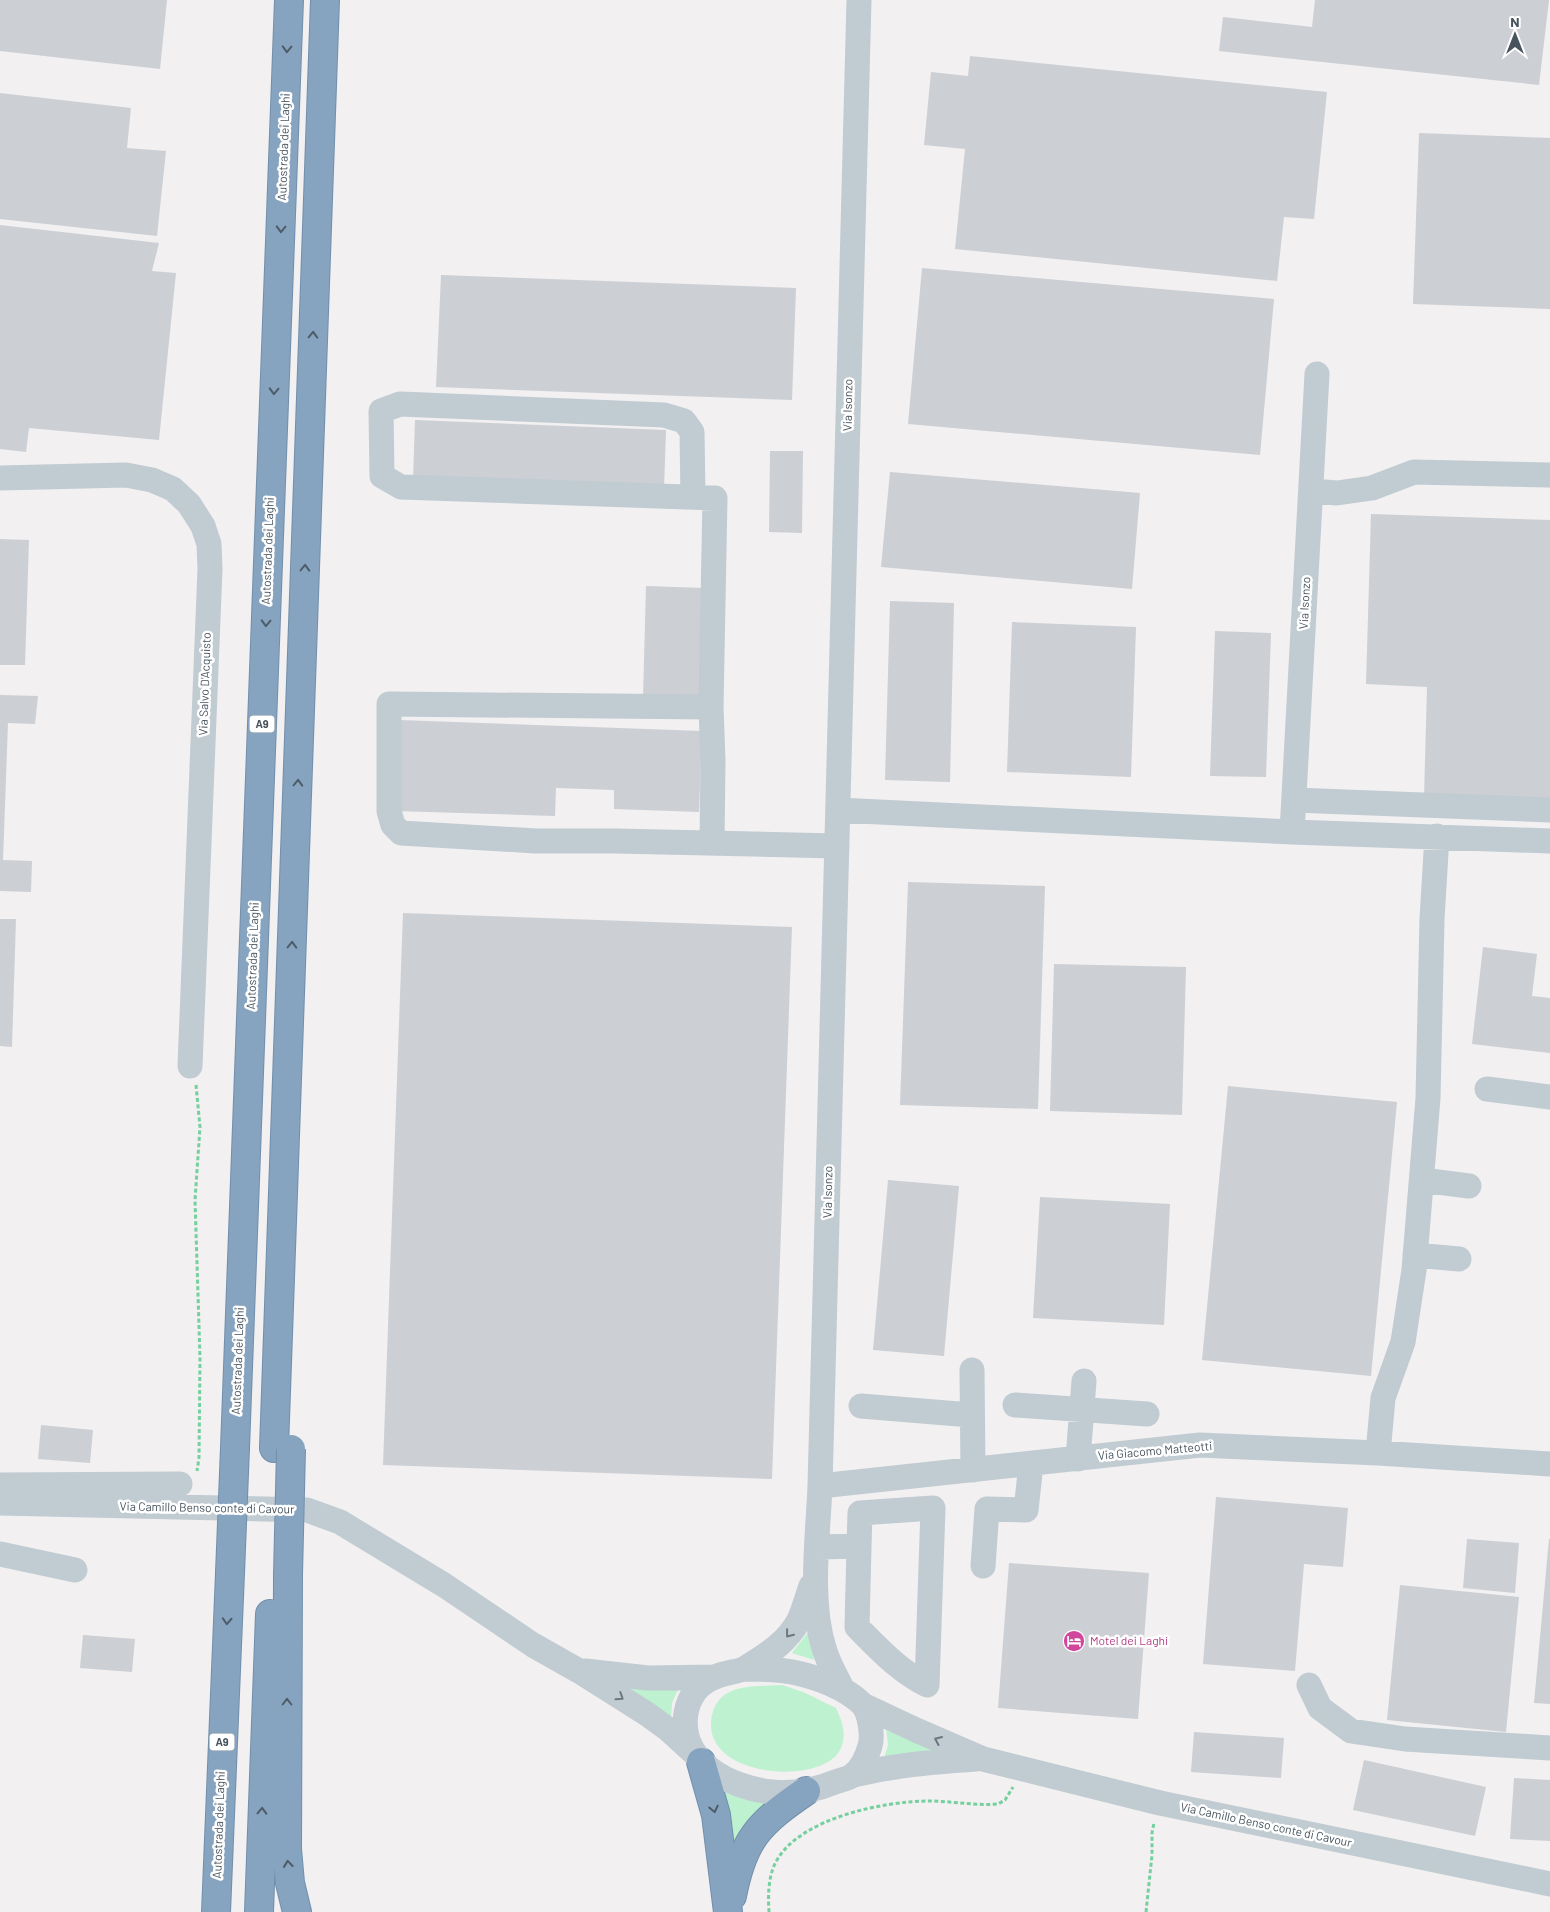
<svg xmlns="http://www.w3.org/2000/svg" width="1550" height="1912" font-family="Barlow,sans-serif">
<style>
.green{fill:#bdf1cf}
.building{fill:#cccfd4}
.lines{fill:none;stroke-linecap:round;stroke-linejoin:round}
.highway-casing{stroke:#718fac;stroke-width:30}
.path{stroke:#74d09f;stroke-width:3;stroke-dasharray:4 2.5;stroke-linecap:butt}
.minor{stroke:#c0cbd2;stroke-width:25}
.highway{stroke:#86a4c0;stroke-width:28}
.highway-bridge-casing{stroke:#718fac;stroke-width:30;stroke-linecap:butt}
.highway-bridge{stroke:#86a4c0;stroke-width:28}
.oneway{stroke:#4d5c68}
.oneway2{stroke:#6b7881}
.labels{text-anchor:middle;stroke-width:5;stroke-linejoin:round;paint-order:stroke}
.shield{fill:#fff;stroke:#7e878e;stroke-width:1}
.shield-label{font-size:11px;font-weight:bold;fill:#47545e}
.street-label{font-size:12px;fill:#47545e;stroke:#fff}
.hotel-label{font-size:12px;fill:#b23c85;stroke:#fff;text-anchor:start}
</style>
<rect width="100%" height="100%" fill="#f2f0f0"/>
<!-- green -->
<path class="green" d="M809 1631 814 1660 792 1653Z
M680 1685 672 1703 671 1718 626 1686Z
M782 1685 803 1692 836 1708C842 1721 847 1734 841 1748 825 1787 698 1779 712 1715 720 1682 755 1687 782 1685Z
M886 1728 939 1752 884 1758 888 1745Z
M721 1790 740 1798 767 1804 737 1847 730 1845Z"/>
<!-- building -->
<path class="building" d="M0 0H167L160 69 0 51Z
M1315 0H1549L1539 85 1219 51 1223 17 1312 27Z
M970 56 1327 92 1314 219 1284 217 1277 281 955 249 965 149 924 145 931 72 968 76Z
M0 93 131 108 127 148 166 151 157 236 0 219Z
M1419 133 1550 138V309L1413 304Z
M0 225 159 243 152 271 176 273 159 440 29 428 26 452 0 449Z
M922 268 1274 299 1260 455 908 424Z
M441 275 796 288 792 400 436 387Z
M415 420 666 430 664 489 413 479Z
M770 451H803L802 533 769 532Z
M890 472 1140 493 1132 589 881 567Z
M1371 514 1550 520V801L1424 797 1427 687 1366 684Z
M0 539 29 540 25 665H0Z
M646 586 705 588 702 700 643 698Z
M890 601 954 603 950 782 885 780Z
M1012 622 1136 627 1131 777 1007 772Z
M1215 631 1271 633 1266 777 1210 776Z
M0 695 38 696 35 724 8 723 3 860 32 861 31 892 0 891Z
M399 720 702 731 699 812 614 809V790L556 788 555 816 395 811Z
M908 882 1045 886 1038 1109 900 1105Z
M403 913 792 927 772 1479 383 1465Z
M0 919H16L12 1047 0 1046Z
M1483 947 1537 954 1532 996 1550 998V1053L1472 1044Z
M1054 964 1186 967 1182 1115 1050 1111Z
M1228 1086 1397 1102 1371 1376 1202 1360Z
M888 1180 959 1186 944 1356 873 1350Z
M1040 1197 1170 1204 1164 1325 1033 1318Z
M41 1425 93 1430 90 1463 38 1459Z
M1216 1497 1348 1508 1343 1567 1304 1564 1295 1671 1203 1664Z
M1467 1539 1519 1543 1515 1593 1463 1588Z
M1549 1539H1550V1704L1534 1703Z
M1009 1563 1149 1573 1138 1719 998 1708Z
M1400 1585 1519 1597 1506 1732 1387 1720Z
M83 1635 135 1639 132 1672 80 1668Z
M1194 1732 1284 1738 1281 1778 1191 1772Z
M1364 1760 1486 1787 1475 1836 1353 1810Z
M1514 1778 1550 1780V1841L1510 1839Z"/>
<g class="lines">
<!-- highway casing -->
<g class="highway-casing">
<path id="highway" d="M235 1448 289 0
M274 1448 325 0
M288 1575 287 1849 290 1883 297 1912
M701 1762 716 1815 728 1912
M732 1896C743 1839 759 1823 806 1791
M216 1912 230 1573
M259 1912 270 1614"/>
</g>
<!-- path -->
<path class="path" d="M196 1085 200 1127 195 1200 200 1358 199 1458 197 1471
M769 1912C768 1895 768 1875 777 1860 801 1818 884 1801 929 1801 952 1801 975 1806 998 1804L1005 1800 1013 1787
M1146 1912 1152 1855V1833L1154 1823"/>
<!-- minor -->
<path class="minor" d="M0 478 126 475 152 480 173 489 189 504 203 526 209 544 210 569 190 1066
M1311 491 1337 493 1372 488 1414 472 1550 475
M693 497 692 432 684 421 664 415 400 404 381 411 382 476 401 487 715 498 711 707 389 704V811L393 825 401 833 536 841H616L837 846
M711 707 713 761 712 843
M1294 800 1550 810
M838 810 1292 832 1550 841
M1292 832 1317 374
M1487 1089 1550 1097
M1422 1180 1469 1186
M1415 1255 1459 1259
M972 1370 973 1470
M1015 1405 1147 1414
M861 1406 971 1415
M1378 1453 1383 1398 1403 1342 1414 1270 1428 1098 1432 919 1437 836
M1078 1459 1084 1381
M0 1485 180 1484
M820 1486 1200 1445 1378 1453 1550 1464
M0 1503 307 1510 340 1522 444 1585 533 1645 579 1671 647 1714 669 1730 693 1752
M818 1547 859 1546 857 1627C879 1649 898 1670 927 1685L933 1508 860 1513 859 1546
M0 1554 75 1570
M983 1566 987 1509 1026 1510 1031 1464
M744 1669C762 1669 780 1669 797 1673 819 1678 845 1688 861 1703 870 1711 873 1736 870 1746 867 1756 861 1769 853 1775 848 1779 841 1780 835 1782 816 1790 793 1794 772 1792 731 1788 678 1762 686 1713 689 1696 699 1683 715 1677 724 1673 735 1672 744 1669Z
M744 1669C766 1655 787 1643 799 1620 804 1609 807 1597 811 1586
M585 1671 648 1678 715 1677
M1309 1685 1320 1708 1351 1731 1405 1739 1550 1748
M843 1690C836 1676 828 1663 824 1648 809 1600 818 1536 820 1486L859 0
M863 1705 916 1730 983 1759 1160 1803 1550 1884
M853 1775C896 1765 932 1762 976 1759"/>
<!-- highway -->
<use href="#highway" class="highway"/>
<!-- highway-bridge casing -->
<g class="highway-bridge-casing">
<path id="highway-bridge" d="M230 1573 235 1448
M288 1575 291 1449"/>
</g>
<!-- highway-bridge -->
<use href="#highway-bridge" class="highway-bridge"/>
</g>
<!-- one-way arrows -->
<defs><path id="oneway-chevron" d="M-2-3.5L2.5 0L-2 3.5" fill="none" stroke-width="1.6" stroke-linecap="round" stroke-linejoin="round" transform="scale(1.25)"/></defs>
<g class="oneway">
<use href="#oneway-chevron" transform="translate(287 49) rotate(92)"/>
<use href="#oneway-chevron" transform="translate(281 229) rotate(92)"/>
<use href="#oneway-chevron" transform="translate(313 335) rotate(-88)"/>
<use href="#oneway-chevron" transform="translate(274 391) rotate(92)"/>
<use href="#oneway-chevron" transform="translate(305 568) rotate(-88)"/>
<use href="#oneway-chevron" transform="translate(266 623) rotate(92)"/>
<use href="#oneway-chevron" transform="translate(298 783) rotate(-88)"/>
<use href="#oneway-chevron" transform="translate(292 945) rotate(-88)"/>
<use href="#oneway-chevron" transform="translate(227 1621) rotate(93)"/>
<use href="#oneway-chevron" transform="translate(287 1702) rotate(-90)"/>
<use href="#oneway-chevron" transform="translate(714 1809) rotate(77)"/>
<use href="#oneway-chevron" transform="translate(262 1811) rotate(-88)"/>
<use href="#oneway-chevron" transform="translate(288 1864) rotate(-96)"/>
</g>
<g class="oneway2">
<use href="#oneway-chevron" transform="translate(789 1634) rotate(128)"/>
<use href="#oneway-chevron" transform="translate(620 1697) rotate(33)"/>
<use href="#oneway-chevron" transform="translate(938 1740) rotate(-156)"/>
</g>
<!-- icons -->
<defs>
<g id="hotel-disc" transform="scale(1.125)"><circle r="9.5" fill="#d1479c" stroke="#fff"/><path d="M-6-4.5h1.5V1H6V5H4.5V3h-9V5H-6ZM-4 0a1.8 1.8 0 1 1 3.6 0ZM.5 0V-2.5h3Q6-2.5 6 0Z" fill="#fff"/></g>
</defs>
<g fill-rule="evenodd">
<use href="#hotel-disc" x="1074" y="1641"/>
</g>
<g class="labels">
<!-- shield labels -->
<g class="shield">
<rect x="249.5" y="715.5" width="25" height="17" rx="4"/>
<rect x="209.5" y="1733.5" width="25" height="17" rx="4"/>
</g>
<g class="shield-label">
<text x="262" y="728">A9</text>
<text x="222" y="1746">A9</text>
</g>
<!-- street labels -->
<g class="street-label">
<text transform="translate(284 147) rotate(-88)" y="4">Autostrada dei Laghi</text>
<text transform="translate(848 405) rotate(-89)" y="4">Via Isonzo</text>
<text transform="translate(268 551) rotate(-88)" y="4">Autostrada dei Laghi</text>
<text transform="translate(1305 603) rotate(-87)" y="4">Via Isonzo</text>
<text transform="translate(205 684) rotate(-88)" y="4">Via Salvo D'Acquisto</text>
<text transform="translate(253 956) rotate(-88)" y="4">Autostrada dei Laghi</text>
<text transform="translate(828 1192) rotate(-89)" y="4">Via Isonzo</text>
<text transform="translate(238 1361) rotate(-88)" y="4">Autostrada dei Laghi</text>
<text transform="translate(1155 1451) rotate(-5)" y="4">Via Giacomo Matteotti</text>
<text transform="translate(207 1508) rotate(1)" y="4">Via Camillo Benso conte di Cavour</text>
<text transform="translate(219 1825) rotate(-88)" y="4">Autostrada dei Laghi</text>
<text transform="translate(1266 1825) rotate(12)" y="4">Via Camillo Benso conte di Cavour</text>
</g>
<!-- hotel labels -->
<g class="hotel-label">
<text x="1090" y="1645">Motel dei Laghi</text>
</g>
</g>
<!-- north arrow -->
<g transform="translate(1515 35)" stroke="#ffffff" stroke-width="4" paint-order="stroke">
<path d="M0-4L9 19L0 12L-9 19Z" fill="#47545e"/>
<text y="-8" font-size="14" font-weight="bold" text-anchor="middle" fill="#47545e">N</text>
</g>
</svg>
